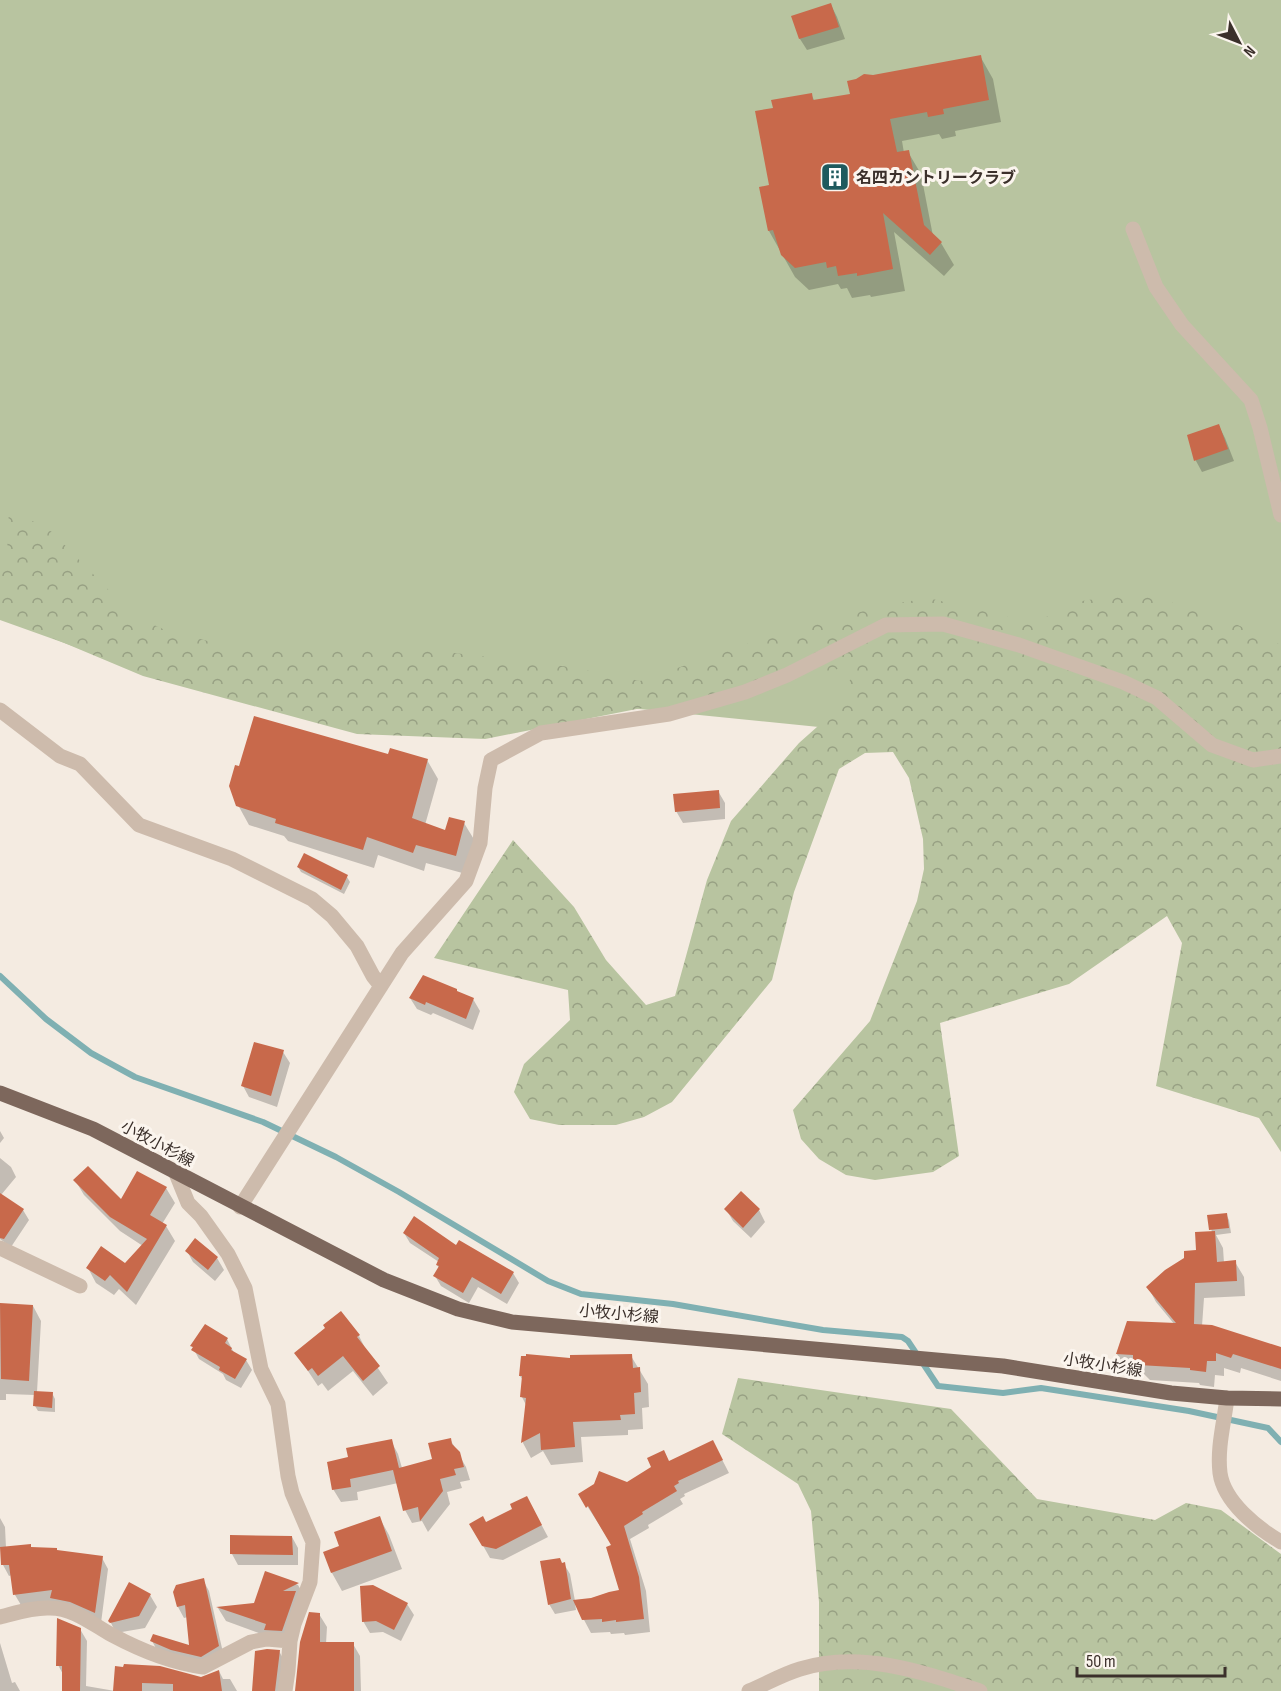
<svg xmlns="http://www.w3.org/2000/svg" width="1281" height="1691" font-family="'Sofia Sans Condensed','Noto Sans JP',sans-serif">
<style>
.green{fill:#b8c4a0}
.forest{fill:url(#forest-crowns)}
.shadow{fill:#0003}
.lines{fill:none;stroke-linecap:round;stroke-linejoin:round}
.stream{stroke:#7fb0b2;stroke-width:6}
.building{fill:#c8694b}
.minor{stroke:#cdbbac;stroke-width:15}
.major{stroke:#7d675c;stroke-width:15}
.labels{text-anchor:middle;stroke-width:6;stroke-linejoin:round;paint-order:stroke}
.poi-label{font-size:16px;font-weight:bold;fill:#3b302b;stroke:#fbf5ee;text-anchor:start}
.street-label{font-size:16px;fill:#3b302b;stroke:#fbf5ee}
</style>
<defs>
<pattern id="forest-crowns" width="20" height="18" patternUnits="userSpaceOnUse" patternTransform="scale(1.5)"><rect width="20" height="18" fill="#b8c4a0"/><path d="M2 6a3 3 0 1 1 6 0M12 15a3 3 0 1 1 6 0" fill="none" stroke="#97a083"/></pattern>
</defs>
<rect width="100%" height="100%" fill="#f4ebe1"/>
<!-- green -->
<path class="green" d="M0 0H1281V852L997 745 95 654 0 620Z"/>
<!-- forest -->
<path class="forest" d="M9 508 52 532 134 616 163 629 241 650 389 645 570 667 640 681 761 639 882 606 928 598 1034 623 1076 602 1139 592 1229 621 1281 645V1152L1259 1118 1156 1086 1182 943 1167 916 1069 984 940 1023 959 1156 933 1172 875 1180 846 1175 819 1159 801 1139 793 1110 870 1021 917 901 924 869 923 839 909 778 893 752 865 753 839 769 794 892 772 980 672 1102 644 1117 616 1125H559L530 1119 514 1092 524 1064 570 1020 568 990 434 958 513 840 574 907 606 960 646 1005 675 996 707 880 731 821 799 743 845 702 853 666 485 739 357 734 143 676 0 616V564L7 554Z
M738 1378 951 1409 1037 1499 1155 1520 1186 1503 1221 1510 1281 1554V1691H819V1602L811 1511 798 1484 722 1434Z"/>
<!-- shadow -->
<path class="shadow" d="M831 5 837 17 845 39 807 50 800 39 793 17Z
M980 56 993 79 1001 122 955 131 956 136 942 139 939 134 902 141 904 153 908 152 921 174 933 236 941 243 954 265 944 276 894 232 905 291 871 297 870 295 852 298 847 288 841 289 838 284 809 290 795 277 769 231 775 109 811 94 815 102 851 95 873 76Z
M1219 426 1225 438 1234 461 1202 472 1196 461 1189 436Z
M389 756 427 760 438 779 425 825 446 832 464 823 475 841 466 874 426 863 424 871 378 855 374 868 288 841 284 836 249 825 238 805Z
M718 791 725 803V819L683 823 676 811Z
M304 855 347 877 350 882 344 894 301 872 298 867Z
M410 998 473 999 480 1011 473 1030 433 1013 431 1015 417 1009Z
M283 1052 290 1063 277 1107 249 1097 243 1086Z
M0 1131 4 1138 0 1143Z
M0 1158 11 1167 16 1177 1 1195 23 1210 29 1220 11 1247 0 1239Z
M75 1180 121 1202 166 1188 175 1203 162 1224 166 1226 175 1241 136 1305 119 1289 114 1295 96 1283 88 1268 125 1265 143 1246 120 1231 84 1195Z
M726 1209 759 1210 765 1222 751 1238 733 1221Z
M1226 1214 1229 1220 1231 1233 1216 1235 1223 1248 1224 1263 1235 1262 1244 1277 1245 1296 1204 1298 1202 1326 1281 1348V1381L1241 1368 1240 1373 1224 1368V1376L1215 1375 1214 1387 1200 1385 1199 1383 1150 1380 1140 1370 1126 1369 1117 1354 1128 1322 1175 1325 1156 1302 1148 1287 1198 1251 1212 1233 1209 1216Z
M404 1233 456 1248 513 1273 519 1283 507 1304 478 1287 469 1303 441 1286 435 1276 439 1268 437 1265 439 1262 410 1243Z
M196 1240 217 1258 224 1270 215 1281 193 1262 187 1251Z
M0 1304 33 1306 41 1321 37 1392 52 1393 55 1399V1412L38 1411 35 1406V1395L6 1394V1400H0Z
M359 1336 367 1352 388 1383 373 1396 353 1371 328 1391 322 1383 318 1386 296 1353Z
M227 1339 234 1353 246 1360 252 1370 241 1388 226 1380 223 1374 199 1359 192 1346Z
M631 1356 648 1384 649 1407 642 1408 643 1429 628 1430V1435L581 1437 583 1462 551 1465 543 1451 531 1458 523 1443 526 1405 522 1397 523 1380 520 1376 571 1359Z
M450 1439 466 1467 470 1480 460 1482 462 1488 447 1492 450 1504 428 1532 422 1521 412 1523 405 1510 398 1483 357 1492 358 1500 341 1502 333 1489 349 1459 391 1441 398 1454 402 1468 434 1460Z
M713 1442 729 1473 684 1494 685 1496 680 1499 683 1504 648 1525 649 1528 630 1539 646 1591 650 1632 625 1635 624 1633 611 1634 610 1632 591 1633 575 1603 576 1610 555 1614 549 1604 562 1565 564 1564 570 1574 575 1601 591 1600 621 1592 613 1546 580 1495 627 1484Z
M533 1509 548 1537 503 1560 490 1558 471 1524H486Z
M379 1517 389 1535 402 1569 342 1591 332 1573 325 1553 341 1547Z
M0 1518 5 1527 6 1548 30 1546 32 1548 102 1558 108 1569 101 1623 21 1605 15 1595 12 1575 9 1576 3 1565 2 1548H0Z
M292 1537 298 1548V1565H238L232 1554Z
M266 1573 298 1585 306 1599 291 1645 226 1621 218 1608 255 1605Z
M203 1580 209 1591 224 1657 208 1667 158 1652 152 1641 191 1647 188 1617 184 1618 178 1607 175 1592Z
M150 1595 157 1607 145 1628 116 1633 110 1621Z
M407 1604 414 1615 401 1641 383 1632 370 1633 363 1621Z
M319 1614 327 1627 326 1644H353L360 1656 361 1691H296Z
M80 1629 87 1641 86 1686 115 1691 116 1667 202 1678 219 1671 223 1679H230L237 1691H64V1676L58 1665Z
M0 1643 12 1683 15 1682 20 1691H0Z
M279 1651 286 1664 284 1691H253Z"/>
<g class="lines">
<!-- stream -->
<path class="stream" d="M0 976 46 1019 91 1053 135 1077 263 1122 336 1157 399 1192 548 1281 581 1294 673 1304 823 1330 902 1337 908 1341 938 1386 1003 1393 1041 1388 1189 1411 1268 1428 1281 1442"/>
</g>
<!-- building -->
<path class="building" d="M831 3 839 27 799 39 791 16Z
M981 55 989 100 943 109 944 114 928 117 927 112 890 119 897 152 909 150 924 225 942 242 930 255 883 213 893 269 857 276V273L838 276 836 266 827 268 826 262 795 268 781 255 773 230 768 231 759 187 769 185 755 111 773 108 771 100 812 93 813 100 850 94 847 81 856 79 864 74 873 75Z
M1219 424 1228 449 1194 461 1187 435Z
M254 716 388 754 390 748 428 759 412 818 445 830 449 817 465 821 456 856 416 845 413 853 367 837 363 850 275 823 276 819 236 806 229 786 235 765 239 766Z
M719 790 720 808 675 812 673 794Z
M304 853 348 875 341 890 297 867Z
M423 975 457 989V991L474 998 466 1019 426 1002 425 1005 409 998Z
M254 1042 284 1050 271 1096 241 1086Z
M88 1166 121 1199 137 1171 167 1187 150 1215 167 1225 127 1292 110 1275 105 1281 86 1268 101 1246 125 1263 147 1239 110 1217 73 1180Z
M741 1191 760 1209 743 1228 724 1209Z
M0 1193 24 1209 4 1239 0 1238Z
M1227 1213 1229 1228 1209 1230 1207 1215Z
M414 1216 456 1245 459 1240 514 1272 501 1294 472 1277 463 1293 433 1276 439 1266 436 1265 439 1258 403 1233Z
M1215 1231 1217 1262 1236 1260 1237 1281 1195 1283 1194 1324 1212 1325 1281 1347V1369L1233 1354 1231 1358 1216 1353V1361H1207L1206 1372 1190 1370V1368L1139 1365 1140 1360H1133V1355L1116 1354 1127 1321 1176 1323 1146 1287 1165 1270 1184 1258V1251L1196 1250 1195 1232Z
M195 1238 218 1257 208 1270 185 1251Z
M0 1303 33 1305 29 1381 1 1379Z
M341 1311 360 1335 357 1337 380 1366 363 1381 343 1356 318 1376 312 1368 308 1371 294 1353 325 1328 323 1325Z
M205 1324 228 1338 225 1343 232 1348 231 1350 247 1359 235 1379 219 1370 220 1367 191 1350 193 1347 190 1346Z
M526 1354 570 1358V1355L632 1354 633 1368 640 1367 641 1392 634 1393 635 1414 620 1415 621 1420 573 1422 575 1447 541 1450 540 1433 521 1443 526 1398 520 1397 522 1376H519L521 1356H526Z
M34 1391 53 1392 52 1408 33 1406Z
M451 1438 452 1444 460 1452 464 1467 454 1469 456 1475 440 1479 443 1491 420 1521 418 1507 403 1511 393 1470 350 1479 351 1487 332 1490 327 1462 348 1457 346 1448 392 1439 399 1468 432 1459 428 1443Z
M713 1440 723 1460 678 1481 679 1483 674 1486 677 1491 642 1512 643 1514 624 1526 639 1577 644 1619 616 1622V1620L602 1622V1619L582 1620 573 1600 591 1598 609 1592 619 1590 606 1547 611 1545 588 1506 586 1508 578 1494 594 1484 599 1471 627 1482 651 1467 647 1458 664 1450 669 1461Z
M527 1496 542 1525 496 1549 482 1546 469 1524 483 1516 486 1522 512 1509 510 1504Z
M380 1516 392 1551 331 1573 323 1552 339 1546 334 1532Z
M230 1535 292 1536 293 1555 230 1554Z
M31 1544V1547L57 1548V1550L103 1556 95 1613 70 1602 50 1598 52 1590 13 1595 9 1565H1L0 1547Z
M560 1558 562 1563 565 1562 571 1599 548 1605 540 1561Z
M265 1571 299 1583 283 1591H296L282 1631 264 1630 266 1624 216 1607 254 1603Z
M204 1578 219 1646 201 1657 171 1650 150 1641 153 1634 189 1645 185 1605 177 1607 173 1592 176 1585Z
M129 1582 151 1594 139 1616 110 1623 108 1621Z
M373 1585 408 1603 394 1630 376 1621 362 1622 360 1586Z
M309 1612 320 1613V1642H354V1691H295L300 1642Z
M57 1618 81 1628 80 1691H62V1666H56Z
M267 1649 280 1650 275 1691H252L255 1651Z
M124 1664 160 1666 201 1677 219 1670 222 1691H173V1684L142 1683V1691H113L115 1666 123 1667Z"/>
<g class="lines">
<!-- minor -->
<path class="minor" d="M1133 229 1156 287 1182 325 1251 400 1260 428 1281 515
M0 710 60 756 80 764 139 825 232 859 312 899 332 916 357 946 373 976 381 986
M175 1171 188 1203 201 1216 228 1254 245 1288 261 1369 278 1404 288 1476 292 1493 313 1542 310 1582 294 1624 290 1641 288 1671 285 1691
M240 1207 402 953 466 881 480 843 485 788 491 760 541 733 669 714 745 692 787 675 886 625 943 624 1019 645 1123 682 1157 698 1212 745 1253 760 1281 756
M0 1248 80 1286
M1227 1398C1224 1423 1217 1448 1220 1473 1224 1502 1257 1528 1281 1542
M0 1617C16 1613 33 1607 50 1608 74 1608 92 1624 112 1635 140 1650 172 1663 203 1667L251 1642 267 1639 290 1641
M749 1691C766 1684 783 1674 800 1669 860 1650 923 1672 980 1691"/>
<!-- major -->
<path class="major" d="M0 1093 93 1129 384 1280 458 1309 512 1322 1003 1366 1171 1393 1227 1398 1281 1399"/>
</g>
<!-- icons -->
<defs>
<g id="building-square" transform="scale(1.5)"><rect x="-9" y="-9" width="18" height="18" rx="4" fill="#1f5a5e" stroke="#fbf5ee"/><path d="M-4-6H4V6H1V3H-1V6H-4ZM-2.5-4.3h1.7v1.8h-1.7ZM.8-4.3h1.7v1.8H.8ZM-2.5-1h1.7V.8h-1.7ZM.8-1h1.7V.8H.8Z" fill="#fff"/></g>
</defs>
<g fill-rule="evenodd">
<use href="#building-square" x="835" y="177"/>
</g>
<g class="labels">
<!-- poi labels -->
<g class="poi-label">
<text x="856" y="183">名四カントリークラブ</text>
</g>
<!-- street labels -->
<g class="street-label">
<text transform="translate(158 1143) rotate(28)" y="6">小牧小杉線</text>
<text transform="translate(619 1313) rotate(5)" y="6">小牧小杉線</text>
<text transform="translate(1103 1364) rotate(9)" y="6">小牧小杉線</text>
</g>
</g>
<!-- north arrow -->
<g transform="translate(1239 42) rotate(132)" stroke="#fbf5ee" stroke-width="4.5" paint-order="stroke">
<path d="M0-4.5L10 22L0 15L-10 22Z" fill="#3b302b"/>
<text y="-9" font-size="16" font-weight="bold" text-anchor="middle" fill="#3b302b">N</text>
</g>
<!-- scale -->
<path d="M1077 1667v9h148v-9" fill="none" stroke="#3b302b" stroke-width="3"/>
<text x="1086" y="1667" font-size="18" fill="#3b302b" stroke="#fbf5ee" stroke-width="4.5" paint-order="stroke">50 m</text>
</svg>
